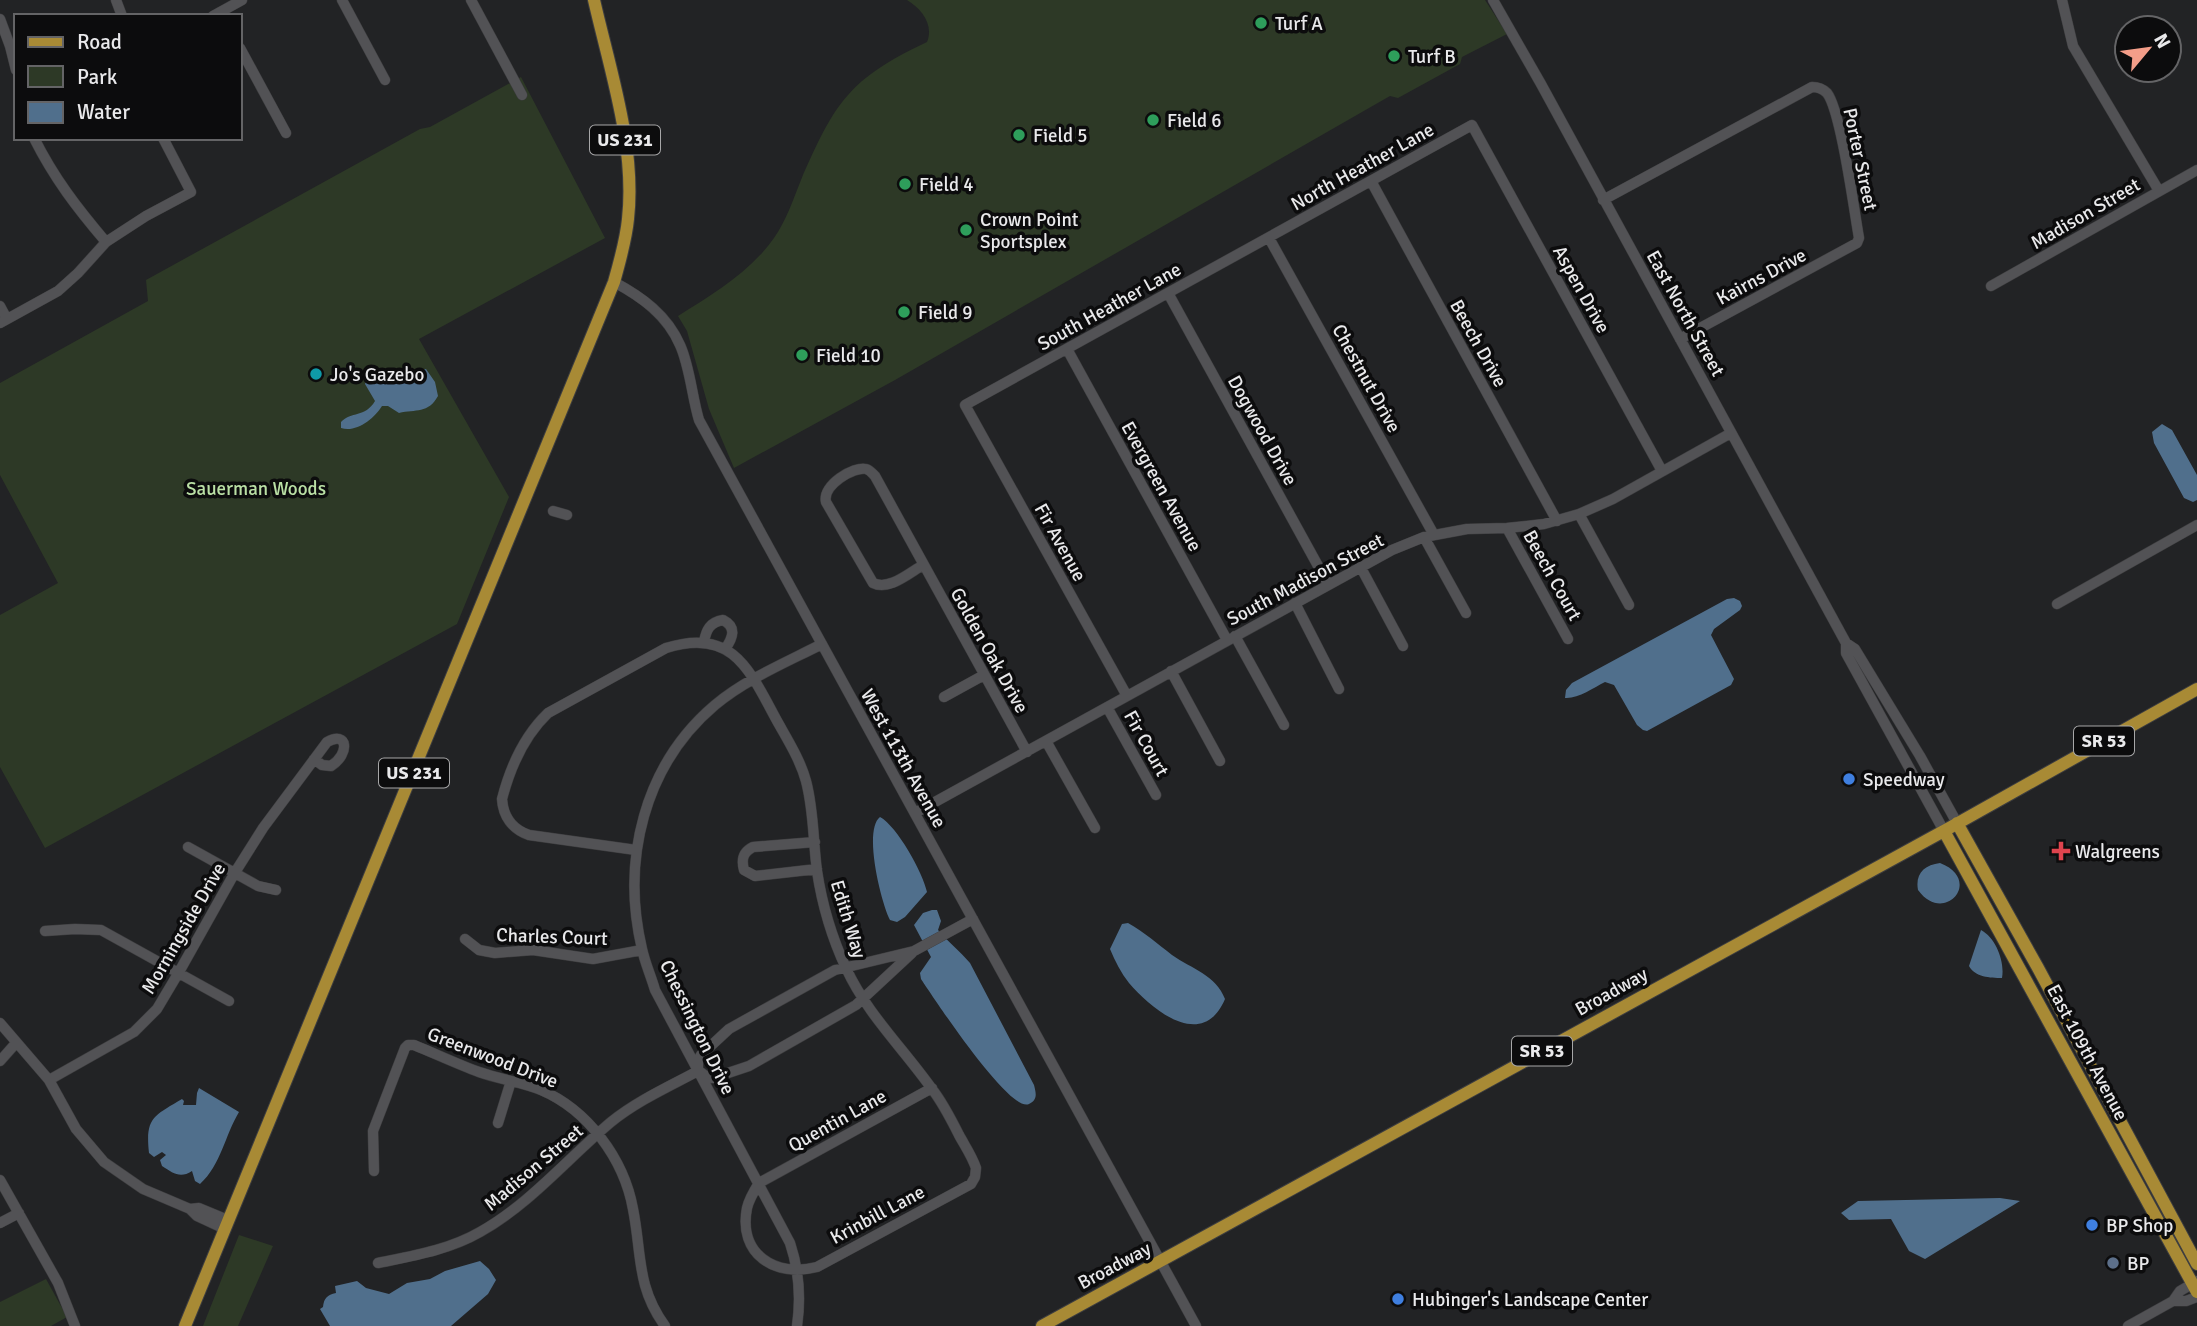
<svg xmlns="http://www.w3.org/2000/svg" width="2197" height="1326" font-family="Signika,sans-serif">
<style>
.green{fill:#2d3926}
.water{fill:#506f8c}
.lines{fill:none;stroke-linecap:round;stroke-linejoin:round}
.minor-casing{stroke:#3d3d3f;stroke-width:11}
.major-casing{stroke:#3d3d3f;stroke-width:14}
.minor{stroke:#525255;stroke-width:10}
.major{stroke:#a88a35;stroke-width:12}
.leisure-dot{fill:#2e9e5b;stroke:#0c0c0d;stroke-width:2.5}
.culture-dot{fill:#0f9aa8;stroke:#0c0c0d;stroke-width:2.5}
.shop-dot{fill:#3f7fe0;stroke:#0c0c0d;stroke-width:2.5}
.health-dot{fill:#e0444e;stroke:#0c0c0d;stroke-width:2.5}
.service-dot{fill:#5c6f8a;stroke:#0c0c0d;stroke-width:2.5}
.labels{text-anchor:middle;stroke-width:7;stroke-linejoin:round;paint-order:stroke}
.shield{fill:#0c0c0d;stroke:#a7a7a8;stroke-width:2}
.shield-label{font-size:18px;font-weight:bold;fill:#e9e9eb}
.poi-label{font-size:19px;fill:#e9e9eb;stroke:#0c0c0d;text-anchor:start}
.street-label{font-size:19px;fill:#e9e9eb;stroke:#0c0c0d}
.park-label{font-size:19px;fill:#bae0a5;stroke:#0c0c0d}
</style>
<rect width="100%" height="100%" fill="#222325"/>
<!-- green -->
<path class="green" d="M907 0H1485L1507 34 1462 57 1460 64 1398 98 1390 96 1362 112 895 380 734 468 709 409 687 331 678 316C713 294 749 273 774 238 786 221 793 200 801 180 835 102 849 79 927 42 934 25 922 9 907 0Z
M521 77 605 238 419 339 509 497 457 624 45 848 0 767V615L58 583 0 475V383L148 301 146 280 420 129 430 127Z
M239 1235 273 1246 238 1326H203Z
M46 1279 67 1317 51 1326H0V1302Z"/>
<!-- water -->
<path class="water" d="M426 369 435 382 438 396C428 414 416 409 399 413L388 406H382C374 419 356 433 341 428V422C351 411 365 418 375 401L365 384 368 376 375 371 392 378Z
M2162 424 2172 430 2197 475V500L2193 502 2184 498 2154 443 2152 432Z
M1734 598 1740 601 1742 606 1740 610 1714 629 1711 635 1734 679 1731 685 1647 731 1643 730 1637 725 1614 685 1605 682C1593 688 1578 699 1565 698L1566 690 1572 683 1727 599Z
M880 817C897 826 923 873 927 892L905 917 897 922 890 920C881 902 863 830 880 817Z
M1940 863C1984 880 1944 926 1918 890 1915 874 1924 865 1940 863Z
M932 910H937L941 921 938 930C948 942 960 951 970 963L1034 1085C1036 1093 1038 1100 1029 1104 1010 1114 933 997 921 979L920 973 931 957 914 925 923 913Z
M1128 923C1144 932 1158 944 1172 955 1192 969 1216 975 1225 999 1203 1051 1153 1011 1129 983 1121 973 1115 961 1110 949L1122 924Z
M1981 930C1996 938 2005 962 2002 978 1990 978 1975 977 1969 966Z
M199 1088 239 1112C225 1135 221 1165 200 1184L195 1181 192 1171C180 1179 173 1173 162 1166L160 1160 166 1155 162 1152 154 1157 149 1153C145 1117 154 1116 182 1099L184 1101 183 1105H196L197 1093Z
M2000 1198 2020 1201 1925 1259 1909 1251 1891 1219 1849 1220 1841 1213 1858 1201Z
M480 1261 489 1269 496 1280 488 1294 451 1326H330L320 1309 323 1307C324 1298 327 1295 336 1293L335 1286 357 1281 366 1288 389 1294 407 1283 430 1279 445 1271Z"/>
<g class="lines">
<!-- minor casing -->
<g class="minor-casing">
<path id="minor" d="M116 0 122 16
M342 0 385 80
M471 0 522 95
M1493 0 1541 84 1804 566 1846 643V653L1944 831
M2062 0 2073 46 2159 191
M213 16 242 0
M0 19 10 46 16 70
M240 48 286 133
M34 138C54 178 77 208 106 242
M1371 181 1557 521
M1603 200 1812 87C1818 87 1823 89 1827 93 1841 111 1854 210 1859 238L1857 243 1680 339
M1269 238 1434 535
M614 282C642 297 667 315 680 345 690 367 692 397 699 420L1196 1326
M1991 286 2197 170
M1168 293 1328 584
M0 306 7 319
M0 323 58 291 78 273 106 242 146 216 191 192 163 138
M1067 349 1227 640
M553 511 567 515
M1579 514 1629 605
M1507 528 1568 639
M1424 537 1466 613
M923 565C909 573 889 591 873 583L826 502C822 485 854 466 866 469 870 470 872 473 875 476L1027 752
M1360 566 1403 646
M1295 603 1339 689
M2057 604 2197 525
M1235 636 1284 725
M704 642C706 630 710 622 723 620 737 627 733 638 725 649
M1846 643 1855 649 1920 756 1957 823
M1171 671 1220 761
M1127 696 965 405 1472 125 1662 471
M944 697 984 675
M1107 707 1156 795
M1046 741 1095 828
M915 813 1392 550 1424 537 1467 529 1507 528 1544 524 1579 514 1613 499 1731 433
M815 842 753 847C743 852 741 859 744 870L755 876 817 869
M188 847 258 886 276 890
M636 850 529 835C512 829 503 816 502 799 510 768 525 735 548 713L666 648C732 627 749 669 776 719 787 739 800 759 806 781 814 811 813 841 817 871 822 904 832 938 846 968 867 1014 903 1048 932 1089 943 1103 951 1119 959 1135 965 1146 972 1156 976 1168L975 1177 971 1184 817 1267C775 1278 738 1254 747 1208 749 1199 754 1191 759 1183L932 1088
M45 931 75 929 101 930 229 1001
M465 939 479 950 495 953 533 950 593 959 642 950
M0 1023 49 1080 76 1129 104 1162 143 1189 190 1209 197 1216 225 1229
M0 1061 16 1043
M698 1071V1060L701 1055 729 1029 835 970 914 951 973 919
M699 1071 707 1077 713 1078 749 1066 856 1005 912 953
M49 1080 134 1032 157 1009 179 972 234 874 263 828 327 742C348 730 350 754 331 766L322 765 314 759
M498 1123 511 1081
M374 1171 373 1131 405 1048 408 1045H414C436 1054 457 1064 479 1072 499 1079 521 1082 541 1090 588 1110 624 1159 633 1209 642 1254 636 1286 665 1326
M0 1180 58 1283 75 1326
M190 1209 199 1208 228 1220
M0 1223 19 1213
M378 1263C412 1256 449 1250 480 1232 530 1204 567 1159 611 1122 637 1101 668 1087 698 1071
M2173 1301H2186L2197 1297
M797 1326C801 1298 799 1270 790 1243L655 990C651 976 645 963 642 949 621 860 644 765 715 705 746 679 787 662 822 644
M2128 1326 2173 1301 2180 1291 2197 1281"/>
</g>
<!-- major casing -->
<g class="major-casing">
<path id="major" d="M1957 823 2038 968 2197 1264
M1944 831 2197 1292
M185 1326 614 282C620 261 626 240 628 219 636 147 610 70 594 0
M1042 1326 1951 827 2197 689"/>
</g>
<!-- minor -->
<use href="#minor" class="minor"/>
<!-- major -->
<use href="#major" class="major"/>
</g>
<!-- markers -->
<g class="leisure-dot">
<circle cx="1261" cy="23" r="7"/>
<circle cx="1394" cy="56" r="7"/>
<circle cx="1153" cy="120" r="7"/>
<circle cx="1019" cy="135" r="7"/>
<circle cx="905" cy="184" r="7"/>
<circle cx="966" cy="230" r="7"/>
<circle cx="904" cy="312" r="7"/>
<circle cx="802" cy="355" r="7"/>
</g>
<circle class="culture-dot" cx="316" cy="374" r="7"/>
<g class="shop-dot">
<circle cx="1849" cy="779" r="7"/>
<circle cx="2092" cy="1225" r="7"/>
<circle cx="1398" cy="1299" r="7"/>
</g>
<path class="health-dot" d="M2057.5 840.5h7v7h7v7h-7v7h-7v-7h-7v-7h7z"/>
<circle class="service-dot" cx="2113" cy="1263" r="7"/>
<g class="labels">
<!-- shield labels -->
<g class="shield">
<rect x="590" y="125.5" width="70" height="29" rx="5"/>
<rect x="2074" y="726.5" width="60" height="29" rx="5"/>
<rect x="379" y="758.5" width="70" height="29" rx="5"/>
<rect x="1512" y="1036.5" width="60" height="29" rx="5"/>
</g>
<g class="shield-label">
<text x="625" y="146">US 231</text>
<text x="2104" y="747">SR 53</text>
<text x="414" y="779">US 231</text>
<text x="1542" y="1057">SR 53</text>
</g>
<!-- poi labels -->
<g class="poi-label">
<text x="1275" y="30">Turf A</text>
<text x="1408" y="63">Turf B</text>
<text x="1167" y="127">Field 6</text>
<text x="1033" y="142">Field 5</text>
<text x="919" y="191">Field 4</text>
<text x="980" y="226">Crown Point<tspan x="980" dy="22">Sportsplex</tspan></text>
<text x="918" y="319">Field 9</text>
<text x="816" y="362">Field 10</text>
<text x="330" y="381">Jo's Gazebo</text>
<text x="1863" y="786">Speedway</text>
<text x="2075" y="858">Walgreens</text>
<text x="2106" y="1232">BP Shop</text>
<text x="2127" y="1270">BP</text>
<text x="1412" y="1306">Hubinger's Landscape Center</text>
</g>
<!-- street labels -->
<g class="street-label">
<text transform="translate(1861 159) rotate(78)" y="7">Porter Street</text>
<text transform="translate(1362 166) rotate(-29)" y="7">North Heather Lane</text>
<text transform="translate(2085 213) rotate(-30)" y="7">Madison Street</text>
<text transform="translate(1761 276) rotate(-28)" y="7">Kairns Drive</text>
<text transform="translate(1582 289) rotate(61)" y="7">Aspen Drive</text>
<text transform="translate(1109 306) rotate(-29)" y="7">South Heather Lane</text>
<text transform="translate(1686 313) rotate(61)" y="7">East North Street</text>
<text transform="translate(1479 343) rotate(61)" y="7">Beech Drive</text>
<text transform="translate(1367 378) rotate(61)" y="7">Chestnut Drive</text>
<text transform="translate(1263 430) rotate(61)" y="7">Dogwood Drive</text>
<text transform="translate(1162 486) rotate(61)" y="7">Evergreen Avenue</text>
<text transform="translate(1061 542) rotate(61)" y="7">Fir Avenue</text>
<text transform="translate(1553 575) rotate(61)" y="7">Beech Court</text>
<text transform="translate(1305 579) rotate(-28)" y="7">South Madison Street</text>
<text transform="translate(990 650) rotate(61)" y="7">Golden Oak Drive</text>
<text transform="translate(1147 743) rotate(61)" y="7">Fir Court</text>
<text transform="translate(904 758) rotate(61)" y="7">West 113th Avenue</text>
<text transform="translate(849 919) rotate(73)" y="7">Edith Way</text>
<text transform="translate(183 928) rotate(-60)" y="7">Morningside Drive</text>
<text transform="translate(552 936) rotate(2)" y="7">Charles Court</text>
<text transform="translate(1611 991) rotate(-29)" y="7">Broadway</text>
<text transform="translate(698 1027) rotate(64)" y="7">Chessington Drive</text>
<text transform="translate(2088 1052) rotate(62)" y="7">East 109th Avenue</text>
<text transform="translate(493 1057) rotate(21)" y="7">Greenwood Drive</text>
<text transform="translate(837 1120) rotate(-29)" y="7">Quentin Lane</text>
<text transform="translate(533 1167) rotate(-40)" y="7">Madison Street</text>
<text transform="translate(877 1214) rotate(-28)" y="7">Krinbill Lane</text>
<text transform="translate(1114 1265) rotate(-28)" y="7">Broadway</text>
</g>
<!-- park labels -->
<g class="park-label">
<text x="256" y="495">Sauerman Woods</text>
</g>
</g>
<!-- legend -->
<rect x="14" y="14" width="228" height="126" fill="#0c0c0d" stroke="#646466" stroke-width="2"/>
<rect x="28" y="37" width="35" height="10" fill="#a88a35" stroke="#646466" stroke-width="2"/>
<text x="77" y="49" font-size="21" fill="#e9e9eb">Road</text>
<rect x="28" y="66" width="35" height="21" fill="#2d3926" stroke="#646466" stroke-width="2"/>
<text x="77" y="84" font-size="21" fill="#e9e9eb">Park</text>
<rect x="28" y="102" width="35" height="21" fill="#506f8c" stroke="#646466" stroke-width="2"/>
<text x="77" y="119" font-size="21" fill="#e9e9eb">Water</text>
<!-- north arrow -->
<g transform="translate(2148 49) rotate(61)"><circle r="33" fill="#0c0c0d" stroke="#646466" stroke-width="2"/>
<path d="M0-5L12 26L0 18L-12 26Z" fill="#f49e89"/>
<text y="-10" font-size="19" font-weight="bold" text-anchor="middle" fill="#e9e9eb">N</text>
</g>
</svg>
